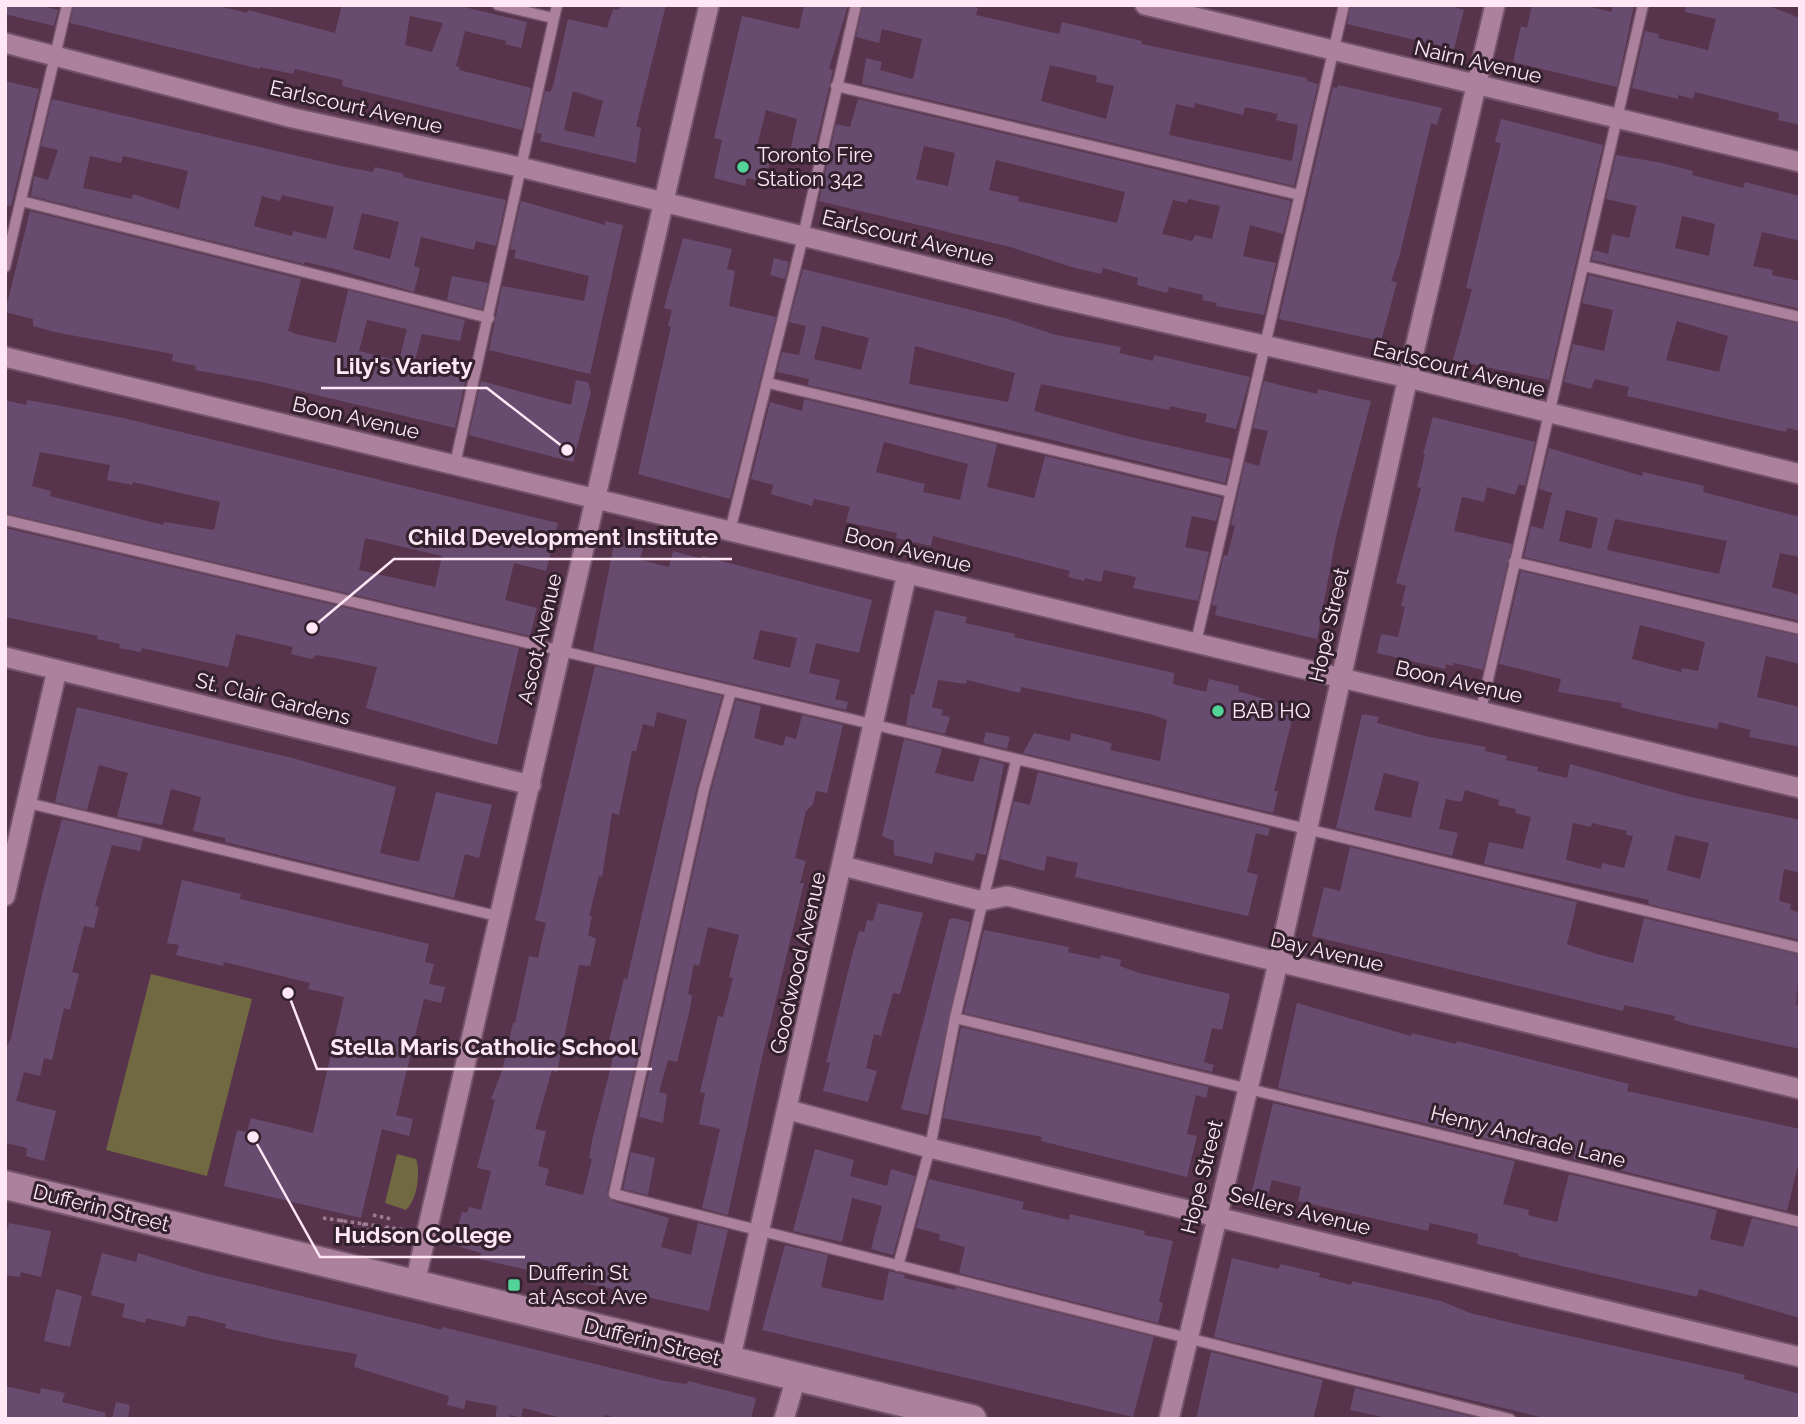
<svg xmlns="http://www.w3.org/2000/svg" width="1805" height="1424" font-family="Raleway,sans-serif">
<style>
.green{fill:#706941}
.building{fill:#684c6f;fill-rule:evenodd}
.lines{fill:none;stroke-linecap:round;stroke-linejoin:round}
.lane-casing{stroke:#735369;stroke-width:13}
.street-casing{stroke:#735369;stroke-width:23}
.secondary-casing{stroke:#735369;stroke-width:32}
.path{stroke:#9c7c91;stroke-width:3.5;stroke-dasharray:3.5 3.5;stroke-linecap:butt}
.lane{stroke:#ac819d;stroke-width:10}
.street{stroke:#ac819d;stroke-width:19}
.secondary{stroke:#ac819d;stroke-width:28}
.poi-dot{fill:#52d397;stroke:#33212d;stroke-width:2.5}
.labels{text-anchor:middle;stroke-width:6;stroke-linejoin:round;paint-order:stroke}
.street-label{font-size:21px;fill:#ffe7f6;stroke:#33212d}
.poi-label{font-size:21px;fill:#ffe7f6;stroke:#33212d;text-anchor:start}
.leader{fill:none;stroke:#ffe7f6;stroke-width:2.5}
.callout-dot{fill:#ffe7f6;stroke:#33212d;stroke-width:2.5}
.callout-label{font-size:23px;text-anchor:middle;font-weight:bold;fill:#ffe7f6;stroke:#33212d;stroke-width:6;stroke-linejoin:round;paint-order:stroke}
</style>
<rect width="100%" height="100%" fill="#58334c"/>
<!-- green -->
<path class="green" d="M151 974 252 999 207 1176 106 1150Z
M397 1154 416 1159C421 1173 417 1200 406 1210L385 1203Z"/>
<!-- building -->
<path class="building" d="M5 5H39L58 10 54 26 5 14Z
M74 5H214L247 13 248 10 335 33 342 5H456L527 22 521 48 505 44 506 41 465 31 456 66 460 67 459 70 531 88 522 130 342 86 343 80 295 69 293 74 260 67V69L70 23ZM410 16 443 23 432 52 405 45Z
M620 5H666L636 126 641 128 636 163 540 141 542 134 536 133 545 91 550 92 553 86 568 19 607 28 613 9 619 10ZM573 91 603 101 594 137 564 130Z
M804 5H848L829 69 833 70 812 161 789 156 797 119 766 110 756 150 772 154 767 174 759 172 757 180 747 178 745 186 714 178 722 140 714 138 742 16 799 29Z
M863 5H966L978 8 976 15 1059 34 1062 22 1142 41 1141 44 1307 78V81L1318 84 1294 186 862 84 866 58 882 62 880 70 913 79 922 39 882 29 879 43 856 37ZM1050 65 1097 76 1096 82 1114 86 1106 119 1041 101ZM1195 103 1243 115 1245 107 1278 114 1276 120 1298 125 1292 161 1169 135 1176 104 1194 108Z
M1351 5H1447L1464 10 1454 49 1347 24Z
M1532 5H1583L1611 12 1613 5H1634L1617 87 1513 62 1521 26 1527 28Z
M1686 5H1766L1800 18V125L1778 120 1779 113 1695 92 1693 99 1678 95V99L1632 88 1645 31 1659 34 1658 38 1708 50 1716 19 1685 12Z
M5 81 39 89 11 206H5Z
M1338 85 1442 108 1437 125 1431 123 1399 258 1391 281 1397 282 1381 341 1279 319 1333 87 1337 88Z
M52 99 341 166 373 172 375 167 404 174 403 177 506 200 496 246 476 241 474 249H470L421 237 414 266 420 268 414 292 335 269 305 262 304 264 31 196 34 176 48 180 58 150 41 146ZM90 156 121 163 123 156 188 171 179 209 133 194 132 199 83 188ZM282 195 334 207 326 239 293 231 292 236 254 226 262 196 280 201ZM362 213 399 222 390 259 353 249Z
M858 99 1291 201 1283 234 1250 225 1243 256 1276 263 1264 315 1216 306 1217 303 1202 300 1203 295 1169 287 1167 293 1137 285 1138 278 1103 268 1101 274 1075 268 1010 247 819 201 836 124 850 127ZM924 146 955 153 948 186 916 179ZM996 160 1125 192 1117 223 1018 201 1019 197 989 190ZM1188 199 1220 206 1212 239 1195 235 1192 241 1162 234 1173 200 1187 203Z
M1501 119 1603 145 1549 380 1453 360 1472 289 1466 288 1501 143 1495 142Z
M1616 155 1662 163 1693 171 1692 175 1743 188 1745 182 1800 196V241L1762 232 1753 266 1773 270 1772 275 1800 281V309L1592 260 1594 250 1608 254 1612 234 1629 238 1637 206 1606 199ZM1682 216 1715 224 1709 256 1675 248Z
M521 201 605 225V221L623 225 590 374 489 350 502 286 584 301 589 276 514 258 516 250 510 249Z
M30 211 301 279 288 331 296 334 336 343 348 290 465 320 460 341 422 334 414 364 466 378 455 428 262 382 195 370 196 366 172 361 173 354 54 332 33 326V319L5 312ZM367 320 407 329 399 361 359 351Z
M683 238 732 249 727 269 735 271 729 306 776 317 730 499 638 474 671 327 668 326 672 310 664 308Z
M774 258 789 262 785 279 770 275Z
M803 269 1008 319 1056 335 1121 347 1119 353 1137 357 1153 361 1154 355 1250 377 1236 429 1205 422 1207 414 1170 406 1169 410 1154 407 1041 384 1034 411 1130 437 1231 459 1225 483 1032 435 808 385 809 379 777 372 782 352 799 355 806 326 789 322ZM822 326 869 338 861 370 814 359ZM915 346 1015 373 1008 402 909 384Z
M1589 275 1800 324V431L1787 428 1786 432 1627 396 1629 387 1595 379 1591 389 1564 382 1573 344 1604 351 1613 310 1582 303ZM1677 321 1728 336 1719 372 1666 360Z
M452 276 488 283 482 309 447 300Z
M576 380 588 382 591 393 573 462 469 435 481 381 571 405Z
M1264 381 1317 394 1318 389 1371 401 1336 537 1317 639 1215 615 1217 606 1212 605 1224 555 1227 556 1235 526 1231 525 1245 462 1259 466 1268 431 1253 428Z
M804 399 997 444 987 487 1034 498 1045 456 1222 498 1216 521 1192 516 1185 547 1209 552 1198 601 1133 588 1136 577 1104 570 1101 582 1085 578 1084 581 1068 577 1070 571 933 536 931 546 896 538 897 533 846 522 850 507 814 499 812 506 771 494 773 485 751 479 770 402 802 411ZM884 442 968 464 960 500 923 492 925 484 876 472Z
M5 400 26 405 27 400 56 405 123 418 558 523 546 571 514 563 505 600 537 608 530 636 5 513ZM40 452 110 465 107 480 132 485 133 482 220 502 214 530 164 522 163 525 50 496 51 491 32 486ZM365 538 442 556 435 587 359 570Z
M1433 417 1535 442 1525 486 1519 484 1515 495 1487 487 1484 502 1462 497 1454 531 1512 544 1483 670 1454 663 1453 666 1446 664 1445 669 1377 653 1381 634 1398 637 1405 607 1401 606 1406 586 1396 583 1421 488 1417 487 1425 454H1423Z
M1549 448 1642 476 1643 472 1704 486 1703 492 1800 517V557L1780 553 1772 587 1800 595V621L1524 557 1531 526 1543 529 1552 493 1539 489ZM1566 510 1598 518 1591 549 1559 541ZM1615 519 1727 541 1719 574 1607 550Z
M5 528 519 648 497 745 366 708 377 667 340 659 316 655 312 659 291 654 293 647 236 634 228 667 142 648 141 652 119 648 120 644 97 639 98 636 5 617Z
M615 539 644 545 640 560 669 567 673 551 702 559V556L872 600 859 653 816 643 809 673 840 680 835 699 848 702 846 710 593 651ZM760 630 797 638 790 668 753 659Z
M1521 571 1800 636V664L1766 656 1757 697 1800 707V747L1749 737 1751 730 1734 726 1719 722 1717 729 1638 712 1621 707 1622 703 1558 692 1561 679 1499 664ZM1640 625 1705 642 1698 671 1682 668 1681 672 1632 659Z
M935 610 967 617 965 623 1015 634 1014 637 1174 673 1173 684 1206 692 1209 679 1239 686 1238 691 1295 708 1274 791H1278L1273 813 1023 753 1034 733 1070 741 1071 733 1108 742 1112 744 1110 750 1160 761 1167 720 1150 714 1021 687 1020 693 967 680 966 684 938 680 932 707 943 710 941 715 950 717 945 734 906 725 911 694 914 695Z
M595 666 722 696 697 787 607 1193 612 1201 669 1218 661 1247 691 1255 698 1223 728 1230 709 1311 479 1259 481 1253 453 1245 462 1212 467 1213 469 1207 481 1210 491 1171 477 1168 495 1100 491 1099 502 1071 513 1023H515L529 956 538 958 546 923 535 920ZM657 712 687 720 627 979 624 978 608 1045 613 1046 612 1062 592 1141 589 1158 592 1159 583 1195 545 1185 549 1169 538 1166 546 1131 535 1129 552 1070 557 1072 579 965 590 966 596 939 588 935 592 916H589L599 876 602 877 612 813 619 815 632 751H636L643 724 654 727Z
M736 700 761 706 754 738 783 746 786 736 796 739 802 715 843 725 827 793 816 791 813 804 806 811 795 858 806 861 800 883H804L761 1062 728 1215 702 1208 720 1129 699 1124 705 1093 700 1092 718 1016 723 1017 733 978 729 977 739 935 708 927 699 966 694 964 688 994 692 995 690 1009 677 1062 668 1060 659 1092 667 1094 663 1123 639 1117 711 791Z
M77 707 292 758 396 787 380 853 419 862 436 792 492 805 479 858 465 854 454 898 225 842V838L193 831 201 797 171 789 162 825 117 817 128 773 99 765 87 810 55 802Z
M1362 714 1379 717 1377 723 1429 737 1486 747 1485 751 1507 756 1506 760 1538 767 1537 771 1567 778 1570 764 1686 796 1800 820V873L1784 869 1779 901 1791 904 1790 909 1800 913V940L1648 904 1649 900 1484 864 1489 842 1523 849 1531 817 1515 813 1516 809 1498 805 1499 800 1465 790 1462 802 1446 799 1439 829 1458 833 1452 856 1336 828ZM1384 773 1419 782 1411 818 1374 810ZM1573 823 1591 827 1592 823 1627 831 1626 835 1633 836 1624 868 1602 863 1601 869 1566 860ZM1675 835 1709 843 1700 879 1667 870Z
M986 732 1010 737 1007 749 983 743Z
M904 739 942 749 935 773 973 782 980 758 1004 764 986 855 976 853 974 861 935 852 932 864 894 855V841L882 836Z
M1038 772 1270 828 1268 836 1256 833 1247 872 1258 875 1248 916 1075 877 1078 863 1047 856 1044 871 1000 859 1014 801 1030 805Z
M62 819 143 838 140 851 112 845 95 906 99 907 94 928 84 926 72 972 79 974 70 1010 64 1008 52 1060 44 1058 40 1076 24 1072 16 1101 56 1111 44 1161 26 1156 27 1148 5 1143V1051L11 1038 42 894Z
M1350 847 1577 902 1567 944 1597 954 1633 963 1644 918 1800 955 1796 1005 1800 1006V1049L1690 1025 1674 1020 1675 1016 1624 1005 1623 1011 1602 1006 1312 936 1324 887 1340 891Z
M182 880 241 894 240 899 429 944 425 962 434 964 429 984 445 987 441 1003 424 999 396 1115 413 1119 409 1136 382 1129 361 1218 224 1186 237 1130 247 1132 251 1118 313 1133 344 997 308 989 310 983 224 962 223 966 176 955 179 945 167 943Z
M878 903 923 913 900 994 893 993 881 1036 874 1034 866 1068 877 1071 868 1102 823 1091 830 1063 826 1062 829 1051 850 963 859 931 864 932 867 920 873 921Z
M953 918 970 922 928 1115 901 1109 949 920Z
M984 930 1069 947 1068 952 1100 959 1101 955 1121 960 1120 966 1139 973 1230 994 1222 1030 1212 1028 1204 1062 1214 1065 1212 1072 964 1013Z
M1297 1003 1411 1036 1412 1033 1456 1044 1457 1041 1629 1084 1627 1091 1800 1129V1157L1787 1211 1573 1159 1575 1153 1545 1145 1543 1152 1278 1088Z
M961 1027 1209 1087 1206 1098 1196 1095 1187 1134 1197 1136 1187 1177 1041 1141 1042 1137 943 1118Z
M1273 1103 1515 1161 1503 1204 1529 1210 1528 1215 1557 1222 1569 1174 1717 1210 1710 1239 1743 1247 1752 1218 1800 1229V1318L1699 1289 1697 1297 1518 1256 1519 1254 1477 1244 1478 1234 1430 1223 1428 1231 1298 1201 1301 1187 1272 1180 1268 1195 1252 1191Z
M815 1149 854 1160 850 1176 887 1186 891 1169 915 1176 893 1255 871 1249 882 1206 852 1198 842 1242 793 1231Z
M631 1152 655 1158 648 1195 623 1189Z
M929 1179 1024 1202 1022 1209 1069 1220 1070 1214 1145 1231 1144 1235 1173 1241 1159 1302 1163 1303 1158 1323 959 1273 965 1247 939 1240 940 1234 916 1228Z
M9 1223 51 1231 41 1277 21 1272 20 1277 5 1275V1239Z
M785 1245 828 1255 821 1287 883 1301 889 1271 905 1275 904 1278 955 1290 956 1287 1154 1337 1133 1417 762 1330Z
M102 1253 136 1262 138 1253 204 1273 423 1325 442 1330V1327L665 1381 687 1384 688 1381 756 1398 751 1419H619L605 1415 604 1419H565L523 1408 521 1418 510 1415 509 1419H495L497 1406 466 1400 464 1409 447 1405 449 1396 354 1367 357 1354 281 1341 225 1328 226 1324 194 1316H188L185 1327 146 1318 145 1323 122 1317 125 1304 91 1295Z
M1232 1258 1278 1269 1281 1264 1310 1271 1320 1273 1319 1277 1351 1285 1352 1281 1441 1301 1470 1313 1516 1324 1745 1375 1744 1379 1800 1394V1419H1548L1214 1337Z
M56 1289 82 1296 70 1347 44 1341Z
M1211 1352 1323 1380 1313 1419H1196Z
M5 1386 40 1394 41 1388 65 1393 62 1402 106 1413 105 1419H5Z
M1355 1388 1477 1418V1419H1391L1350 1410Z
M116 1402 130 1405 128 1419H112Z"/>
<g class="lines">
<!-- lane casing -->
<g class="lane-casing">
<path id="lane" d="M498 5 553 18
M836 86 1300 195
M21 201 489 318
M1584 266 1800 317
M5 267 67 5
M768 383 1231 492
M455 464 557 5
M5 520 859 721 1800 948
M730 531 800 249 856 5
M1514 562 1800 629
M1196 642 1344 5
M731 691 704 789 614 1194 1510 1419
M1481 710 1643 5
M28 803 497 916
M955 1018 1800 1222
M898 1266 930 1148 955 1018 1016 761"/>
</g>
<!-- street casing -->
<g class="street-casing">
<path id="street" d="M1145 5 1800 162
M5 43 293 118 520 167 1048 296 1408 378 1800 474
M5 357 1800 788
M5 657 531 785
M843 866 982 901 1007 896 1800 1089
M5 896 57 670
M789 1110 930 1148 1800 1357
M415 1283 709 5
M730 1361 907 573
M784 1419 796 1378
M1169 1419 1274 980 1404 395 1495 5"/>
</g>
<!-- secondary casing -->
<g class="secondary-casing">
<path id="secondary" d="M5 1185 972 1419"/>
</g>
<!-- path -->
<path class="path" d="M373 1215 391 1219
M323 1218 407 1230
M341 1219 353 1244
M363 1223 373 1238
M362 1246 388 1227"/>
<!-- lane -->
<use href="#lane" class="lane"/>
<!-- street -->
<use href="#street" class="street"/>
<!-- secondary -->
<use href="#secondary" class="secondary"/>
</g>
<!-- markers -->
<g class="poi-dot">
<circle cx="743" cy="167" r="7"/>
<circle cx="1218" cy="711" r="7"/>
<rect x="507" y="1278" width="14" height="14" rx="3.5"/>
</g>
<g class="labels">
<!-- street labels -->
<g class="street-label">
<text transform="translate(1478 62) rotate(13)" y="7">Nairn Avenue</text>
<text transform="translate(356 107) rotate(13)" y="7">Earlscourt Avenue</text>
<text transform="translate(908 238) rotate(14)" y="7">Earlscourt Avenue</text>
<text transform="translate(1459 369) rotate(14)" y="7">Earlscourt Avenue</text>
<text transform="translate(356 418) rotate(13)" y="7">Boon Avenue</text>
<text transform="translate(908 550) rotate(14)" y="7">Boon Avenue</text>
<text transform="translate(1329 625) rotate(-77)" y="7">Hope Street</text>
<text transform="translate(540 639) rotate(-77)" y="7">Ascot Avenue</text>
<text transform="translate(1459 682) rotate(13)" y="7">Boon Avenue</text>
<text transform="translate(273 699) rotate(14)" y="7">St. Clair Gardens</text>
<text transform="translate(1327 952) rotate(13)" y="7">Day Avenue</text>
<text transform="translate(798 963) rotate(-77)" y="7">Goodwood Avenue</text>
<text transform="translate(1528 1137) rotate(14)" y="7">Henry Andrade Lane</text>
<text transform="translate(1202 1177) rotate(-76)" y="7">Hope Street</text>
<text transform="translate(101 1208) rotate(14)" y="7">Dufferin Street</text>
<text transform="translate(1300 1211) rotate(14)" y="7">Sellers Avenue</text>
<text transform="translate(652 1342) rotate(14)" y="7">Dufferin Street</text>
</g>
<!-- poi labels -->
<g class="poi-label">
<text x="757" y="162">Toronto Fire<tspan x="757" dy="24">Station 342</tspan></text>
<text x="1232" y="718">BAB HQ</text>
<text x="528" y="1280">Dufferin St<tspan x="528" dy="24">at Ascot Ave</tspan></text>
</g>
</g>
<!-- callouts -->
<path class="leader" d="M567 450L487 388H321M312 628L394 559H732M288 993L317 1069H652M253 1137L320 1257H525"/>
<g class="callout-dot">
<circle cx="567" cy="450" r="7"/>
<circle cx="312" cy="628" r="7"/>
<circle cx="288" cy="993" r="7"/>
<circle cx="253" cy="1137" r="7"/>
</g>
<g class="callout-label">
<text x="404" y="374">Lily's Variety</text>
<text x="563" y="545">Child Development Institute</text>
<text x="484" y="1055">Stella Maris Catholic School</text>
<text x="423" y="1243">Hudson College</text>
</g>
<!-- border -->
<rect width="1805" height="1424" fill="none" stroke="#ffe7f6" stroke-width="14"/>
</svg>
